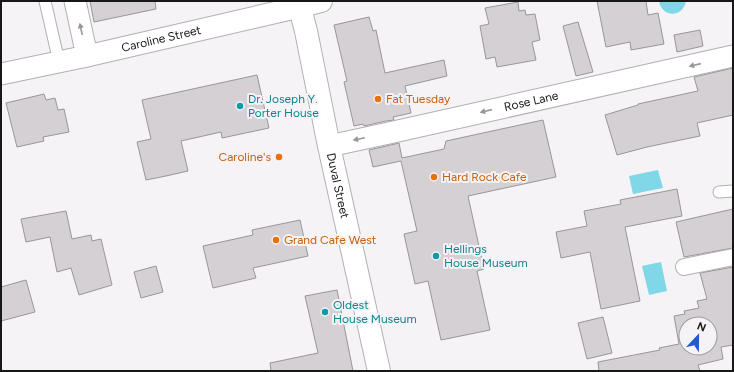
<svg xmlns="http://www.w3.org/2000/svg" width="734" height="372" font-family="Figtree,sans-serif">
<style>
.water{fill:#7fd7e8}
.building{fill:#d4d0d4;stroke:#999699;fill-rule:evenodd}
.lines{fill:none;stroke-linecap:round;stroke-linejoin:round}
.service-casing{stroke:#b2afb2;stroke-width:13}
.pedestrian-casing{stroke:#b2afb2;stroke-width:18}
.minor-casing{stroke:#b2afb2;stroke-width:23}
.tertiary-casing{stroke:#b2afb2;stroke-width:24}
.service{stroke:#fff;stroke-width:11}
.pedestrian{stroke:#fff;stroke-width:16}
.minor{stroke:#fff;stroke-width:21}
.tertiary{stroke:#fff;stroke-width:22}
.oneway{fill:#979797}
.food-dot{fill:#e8710a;stroke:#f6f3f6;stroke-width:1.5}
.culture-dot{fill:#0f9aa8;stroke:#f6f3f6;stroke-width:1.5}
.labels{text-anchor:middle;stroke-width:4;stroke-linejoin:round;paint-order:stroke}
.street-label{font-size:12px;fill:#181718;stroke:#f6f3f6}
.culture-label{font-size:12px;fill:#0d838f;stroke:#f6f3f6;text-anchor:start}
.food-label{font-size:12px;fill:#c56008;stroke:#f6f3f6;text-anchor:start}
</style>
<rect width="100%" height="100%" fill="#f6f3f6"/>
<!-- water -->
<path class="water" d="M659 1H686C683 18 662 18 659 1Z
M658 170 663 188 633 194 629 176Z
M661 262 667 291 649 295 642 266Z"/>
<!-- building -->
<path class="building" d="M90 1H155L156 9 94 22Z
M597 1H646L648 15 658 13 664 44 631 50 630 42 606 47Z
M518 2 519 11 525 10 526 15 535 14 540 40 532 42 536 60 497 67 495 57 486 59 480 26 489 24 485 8Z
M369 17 373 31 376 30 385 73 444 60 447 76 405 86 411 113 393 117 394 120 386 121 364 126 363 124 354 126 344 82 347 81 334 25Z
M578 22 593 72 576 76 563 26Z
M700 30 703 46 677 52 674 35Z
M733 68V115L697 123 700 136 647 147 617 155 605 115 638 105V104L698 91 694 77Z
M257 75 269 128 222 138 221 132 181 141 188 171 166 176 146 180 137 142 151 139 142 100Z
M44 94 46 100 55 98 58 110 64 109 69 132 43 137 44 141 17 147 6 103Z
M543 120 556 177 468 196 484 269 477 271 490 330 441 340 428 281 415 284 404 234 417 231 401 161 373 167 369 150 399 143 402 158 444 149 446 141Z
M677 189 682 216 625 227 640 301 601 309 590 252 561 258 556 232 587 226 584 211 621 204 620 200Z
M733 209V248L684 257 676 222Z
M66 211 72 239 91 235 92 241 101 239 112 285 79 295 71 268 57 272 50 237 26 242 21 219Z
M300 220 308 256 253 268 256 278 213 288 203 246 253 235 252 230Z
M156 266 163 292 141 298 134 272Z
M733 267V345L721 347 723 359 698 365 700 371H599L598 362 660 350 659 348 679 344 674 316 685 314 684 311 699 308 697 301 707 299 700 273ZM686 324H710V348H686Z
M26 280 35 312 1 321V287Z
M337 290 353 371H271L270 363 318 353 305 296Z
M603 317 612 353 587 359 578 323Z"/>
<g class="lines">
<!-- service casing -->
<g class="service-casing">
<path id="service" d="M45 1 59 62
M719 192 733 191"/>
</g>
<!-- pedestrian casing -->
<g class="pedestrian-casing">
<path id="pedestrian" d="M684 267 733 257"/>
</g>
<!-- minor casing -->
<g class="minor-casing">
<g id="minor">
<path d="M75 1 87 56"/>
<path id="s1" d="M1 74 87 56 299 7"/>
<path id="s2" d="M329 146 389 133 733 56"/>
</g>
</g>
<!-- tertiary casing -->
<g class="tertiary-casing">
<g id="tertiary">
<path id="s3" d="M298 1 306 31 329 146 379 371"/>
<path d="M299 7 321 1"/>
</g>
</g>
<!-- service -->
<use href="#service" class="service"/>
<!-- pedestrian -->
<use href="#pedestrian" class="pedestrian"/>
<!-- minor -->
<use href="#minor" class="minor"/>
<!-- tertiary -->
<use href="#tertiary" class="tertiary"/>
</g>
<!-- one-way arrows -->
<defs><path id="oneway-solid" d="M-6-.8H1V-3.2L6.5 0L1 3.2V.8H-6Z"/></defs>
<g class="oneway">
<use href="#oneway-solid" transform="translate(81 29) rotate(-102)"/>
<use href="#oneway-solid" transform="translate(695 65) rotate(167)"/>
<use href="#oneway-solid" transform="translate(486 111) rotate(167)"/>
<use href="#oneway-solid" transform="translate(359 139) rotate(168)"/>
</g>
<!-- markers -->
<g class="food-dot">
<circle cx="378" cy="99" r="4"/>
<circle cx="279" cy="157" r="4"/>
<circle cx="434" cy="177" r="4"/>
<circle cx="276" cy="240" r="4"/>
</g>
<g class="culture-dot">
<circle cx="240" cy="106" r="4"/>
<circle cx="436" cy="256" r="4"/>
<circle cx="325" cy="312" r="4"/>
</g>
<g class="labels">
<!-- street labels -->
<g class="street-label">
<text dy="4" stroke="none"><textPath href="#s1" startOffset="164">Caroline Street</textPath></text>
<text dy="4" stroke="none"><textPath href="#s2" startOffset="207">Rose Lane</textPath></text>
<text dy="4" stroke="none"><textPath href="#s3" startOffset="189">Duval Street</textPath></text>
</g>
<!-- culture labels -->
<g class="culture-label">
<text x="248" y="103">Dr. Joseph Y.<tspan x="248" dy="14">Porter House</tspan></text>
<text x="444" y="253">Hellings<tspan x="444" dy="14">House Museum</tspan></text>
<text x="333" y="309">Oldest<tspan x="333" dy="14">House Museum</tspan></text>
</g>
<!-- food labels -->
<g class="food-label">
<text x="386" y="103">Fat Tuesday</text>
<text x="271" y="161" text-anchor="end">Caroline's</text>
<text x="442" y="181">Hard Rock Cafe</text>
<text x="284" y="244">Grand Cafe West</text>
</g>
</g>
<!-- border -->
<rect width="734" height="372" fill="none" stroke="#181718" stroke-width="4"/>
<!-- north arrow -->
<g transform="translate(698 336) rotate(22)"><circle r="19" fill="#f6f3f6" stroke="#9d9b9d"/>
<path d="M0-3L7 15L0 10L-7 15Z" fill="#205cc9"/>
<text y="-6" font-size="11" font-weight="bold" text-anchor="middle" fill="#181718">N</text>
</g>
</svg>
